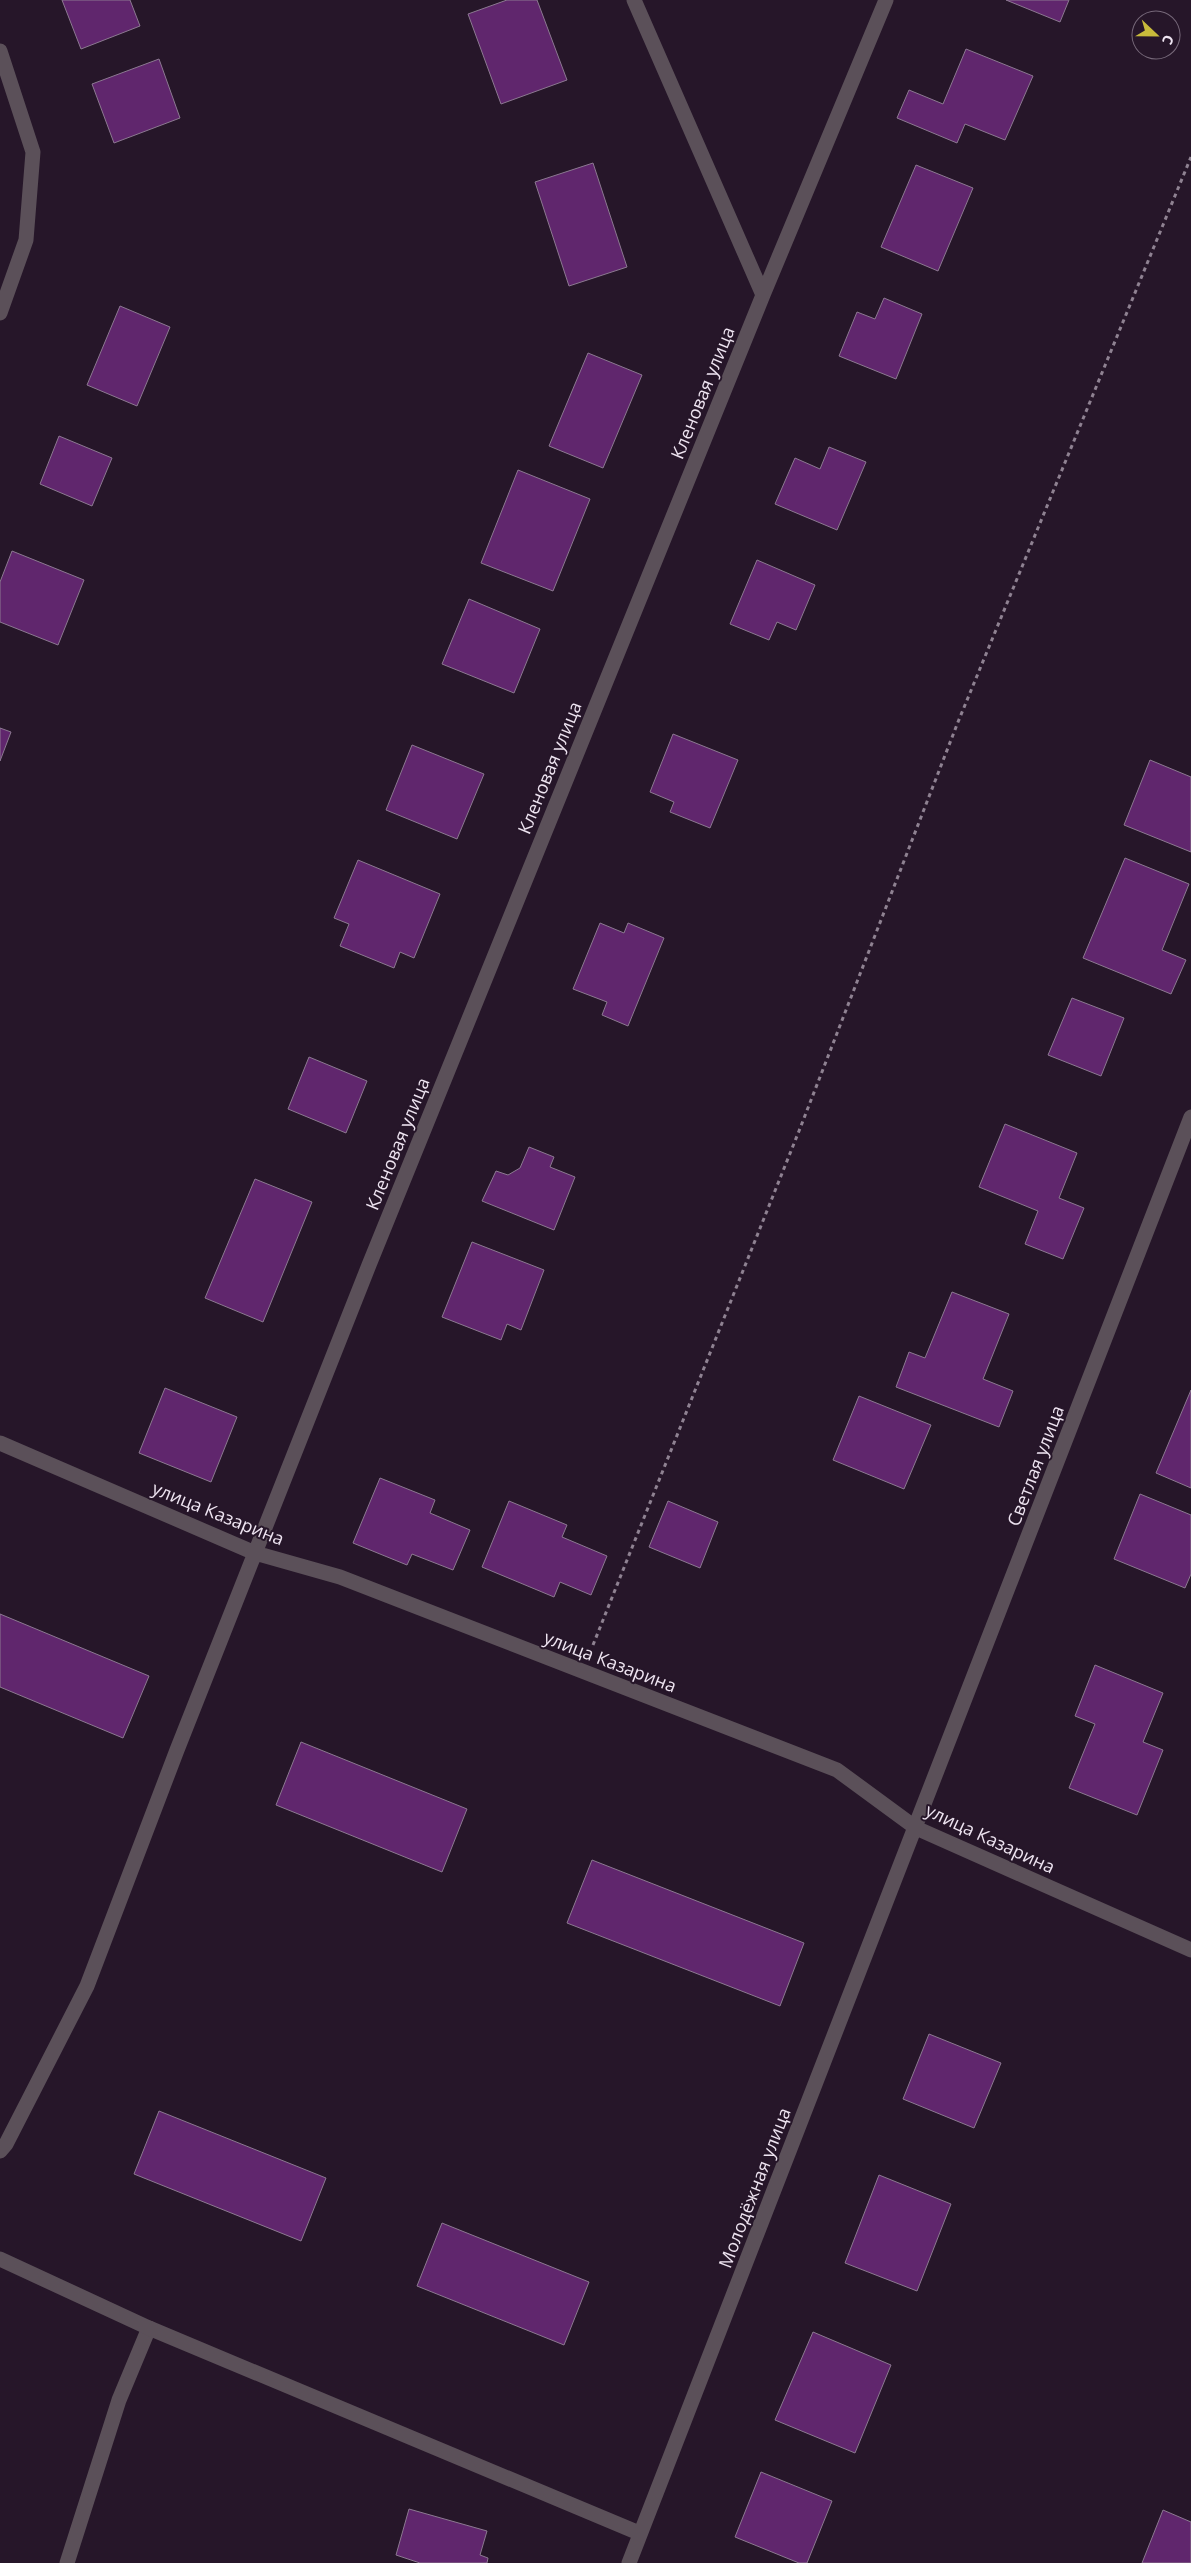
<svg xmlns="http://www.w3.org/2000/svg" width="1191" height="2563" font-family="'Open Sans',sans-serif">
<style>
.building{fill:#60266d;stroke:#8c7991}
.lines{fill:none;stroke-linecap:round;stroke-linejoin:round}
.path{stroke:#8f8292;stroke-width:3;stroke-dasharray:4 4;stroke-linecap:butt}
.lane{stroke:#5b5059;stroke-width:15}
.street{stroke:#5b5059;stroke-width:15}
.labels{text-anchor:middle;stroke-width:4;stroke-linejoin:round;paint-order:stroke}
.street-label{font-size:18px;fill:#eee4f1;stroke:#261629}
</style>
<rect width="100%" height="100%" fill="#261629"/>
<!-- building -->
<path class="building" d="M62 0H130L140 26 81 49Z
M507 0H537L567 80 501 104 468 14Z
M1006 0H1069L1060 22Z
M966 49 1033 76 1005 140 965 124 957 143 897 118 909 90 943 104Z
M159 59 180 118 114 143 92 84Z
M593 163 627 267 569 286 535 182Z
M916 165 973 188 938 271 881 247Z
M884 298 922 314 896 379 839 356 857 312 875 319Z
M120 306 170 327 137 406 87 385Z
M588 353 642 375 603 468 549 446Z
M59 436 112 458 92 506 40 484Z
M829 447 866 462 837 530 775 504 795 458 820 469Z
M518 470 590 499 553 591 481 563Z
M12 551 84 580 58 645 0 622V582Z
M757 560 815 585 796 630 777 622 769 640 730 624Z
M469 599 540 629 514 693 442 664Z
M0 728 11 732 0 761Z
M673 734 738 760 710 828 670 812 674 802 650 792Z
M412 745 484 774 457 839 386 810Z
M1150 760 1191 777V852L1124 825Z
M1125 858 1189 884 1162 950 1186 960 1171 994 1083 958Z
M358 860 440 894 414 958 400 952 394 968 340 946 349 924 334 918Z
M600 923 624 933 628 923 664 938 628 1026 602 1015 607 1002 573 989Z
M1072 998 1124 1018 1101 1076 1048 1055Z
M309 1057 367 1081 346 1133 288 1109Z
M1005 1124 1077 1153 1059 1198 1084 1208 1063 1259 1025 1244 1038 1211 979 1187Z
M529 1147 554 1157 550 1167 575 1177 554 1230 482 1201 496 1171 508 1175 520 1168Z
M255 1179 312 1202 263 1322 205 1298Z
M472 1242 544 1270 521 1330 507 1324 501 1340 442 1317Z
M952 1292 1009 1314 983 1379 1013 1391 999 1427 896 1387 909 1352 925 1358Z
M165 1388 237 1417 211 1482 139 1453Z
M1191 1390V1488L1156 1473Z
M859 1396 931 1425 904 1489 833 1460Z
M380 1478 435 1500 430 1513 470 1530 453 1570 412 1554 407 1565 353 1543Z
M1140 1494 1191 1515V1574L1185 1588 1114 1559Z
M509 1501 567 1525 562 1537 607 1556 591 1595 560 1582 554 1597 482 1567Z
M668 1501 718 1522 700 1568 649 1547Z
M0 1614 149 1676 123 1738 0 1687Z
M1095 1665 1163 1693 1143 1742 1163 1750 1137 1815 1069 1788 1095 1724 1075 1716Z
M301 1742 467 1809 442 1872 276 1805Z
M592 1860 804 1943 780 2006 567 1923Z
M929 2034 1001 2063 974 2128 903 2099Z
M159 2111 326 2178 301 2241 134 2174Z
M879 2175 951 2204 917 2291 845 2263Z
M442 2223 589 2282 564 2345 417 2286Z
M813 2332 891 2365 855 2453 775 2420Z
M761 2472 832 2501 807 2563H799L735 2537Z
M409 2509 487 2531 480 2555 488 2558 487 2563H420L396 2555Z
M1163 2510 1191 2522V2563H1142Z"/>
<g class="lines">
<!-- path -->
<path class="path" d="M593 1645 799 1131 958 722 1191 157"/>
<!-- lane -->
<path class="lane" d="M67 2563 119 2400 149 2328"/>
<!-- street -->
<path class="street" d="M634 0 763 295
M0 51 33 152 26 240 0 313
M0 1443 255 1553 340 1577 837 1770 916 1828 1191 1950
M0 2151 6 2144 87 1986 177 1750 369 1265 763 295 886 0
M0 2259 149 2328 639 2533
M629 2563 1191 1117"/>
</g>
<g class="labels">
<!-- street labels -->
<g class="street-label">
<text transform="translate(703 393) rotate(-68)" y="6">Кленовая улица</text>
<text transform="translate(550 768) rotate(-68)" y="6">Кленовая улица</text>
<text transform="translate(398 1144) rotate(-68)" y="6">Кленовая улица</text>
<text transform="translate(1036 1466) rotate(-69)" y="6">Светлая улица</text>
<text transform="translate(218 1514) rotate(22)" y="6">улица Казарина</text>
<text transform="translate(610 1662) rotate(21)" y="6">улица Казарина</text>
<text transform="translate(990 1839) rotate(25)" y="6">улица Казарина</text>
<text transform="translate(755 2188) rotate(-69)" y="6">Молодёжная улица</text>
</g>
</g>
<!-- north arrow -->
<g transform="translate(1156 35) rotate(112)"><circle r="24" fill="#261629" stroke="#766879"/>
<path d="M0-4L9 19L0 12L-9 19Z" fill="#c8bb3b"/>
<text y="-8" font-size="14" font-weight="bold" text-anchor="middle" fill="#eee4f1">С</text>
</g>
</svg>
